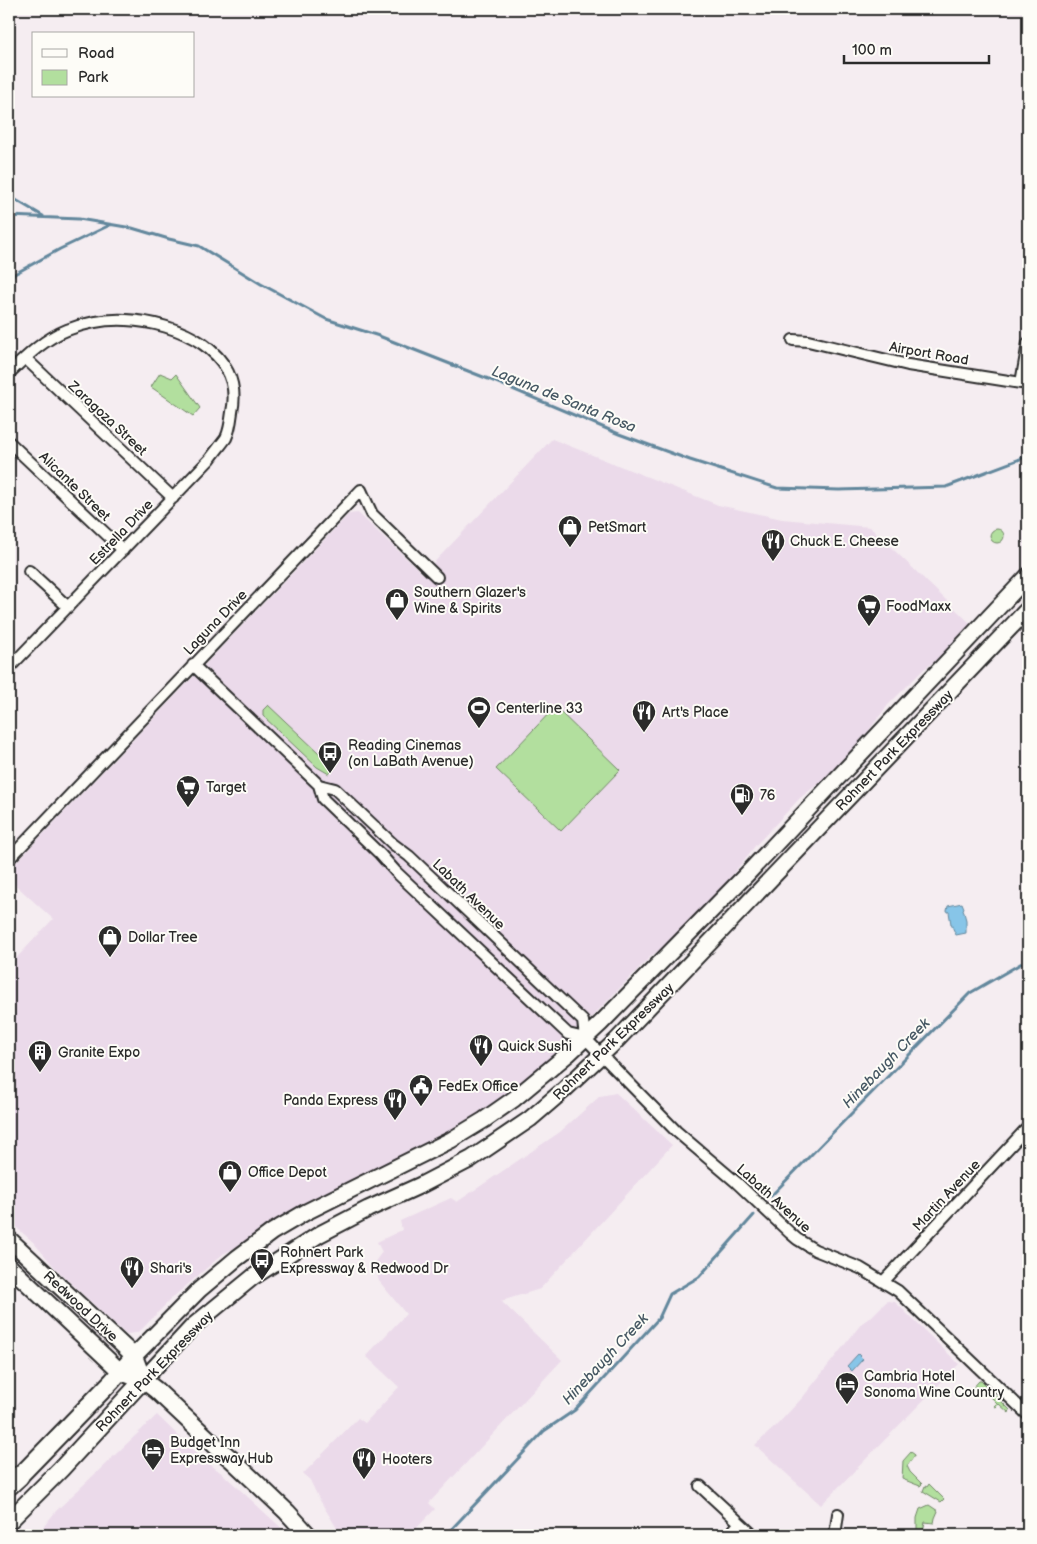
<svg xmlns="http://www.w3.org/2000/svg" width="1037" height="1544" font-family="'Balsamiq Sans',sans-serif">
<style>
.built{fill:#ebdaea}
.green{fill:#b2df9e;stroke:#6e8564}
.water{fill:#87c5e8;stroke:#62879c}
.lines{fill:none;stroke-linecap:round;stroke-linejoin:round}
.stream{stroke:#62879c;stroke-width:3}
.minor-casing{stroke:#2b2b2b;stroke-width:14}
.secondary-casing{stroke:#2b2b2b;stroke-width:19}
.primary-casing{stroke:#2b2b2b;stroke-width:20}
.motorway-casing{stroke:#2b2b2b;stroke-width:22}
.minor{stroke:#fdfcf7;stroke-width:10}
.secondary{stroke:#fdfcf7;stroke-width:15}
.primary{stroke:#fdfcf7;stroke-width:16}
.motorway{stroke:#fdfcf7;stroke-width:19}
.labels{text-anchor:middle;stroke-width:4;stroke-linejoin:round;paint-order:stroke}
.street-label{font-size:14px;fill:#2b2b2b;stroke:#fdfcf7}
.poi-label{font-size:14px;fill:#2b2b2b;stroke:#fdfcf7;text-anchor:start}
.water-label{font-size:15px;font-style:italic;fill:#475964;stroke:#fdfcf7}
</style>
<rect width="100%" height="100%" fill="#f5edf1"/>
<filter id="ink" filterUnits="userSpaceOnUse"><feTurbulence type="fractalNoise" baseFrequency=".02" numOctaves="2"/><feDisplacementMap in="SourceGraphic" scale="10" xChannelSelector="R" yChannelSelector="G"/><feConvolveMatrix kernelMatrix="1 2 1 2 8 2 1 2 1" color-interpolation-filters="sRGB"/></filter>
<g filter="url(#ink)">
<!-- built -->
<path class="built" d="M552 439 718 505 782 519 870 527 971 624 942 656 924 669 888 705 863 738 823 780 800 798 755 846 725 884 665 946 651 956 541 1069 522 1084 484 1111 453 1130 421 1148 332 1189 291 1212 247 1241 223 1254 172 1298 141 1330 136 1333 127 1334 122 1331 58 1271 33 1242 9 1221V966L53 919 9 879V870L349 514 358 513 423 574Z
M616 1093 672 1145 540 1289 501 1301 562 1360 429 1503 435 1509 410 1535H341L318 1497 310 1480 303 1474 358 1418 365 1423 399 1387 366 1356 406 1314 379 1281 374 1263 382 1252 377 1242 402 1230 400 1221 451 1198 457 1202 560 1132 600 1096Z
M889 1301 895 1302 959 1364 821 1505 755 1445 776 1426 803 1397 862 1323 872 1316 886 1302Z
M157 1415 198 1455 224 1475 289 1535H37L56 1511Z"/>
<!-- green -->
<path class="green" d="M160 373 172 378 176 374 200 408 193 416 151 387Z
M990 536a7 7 0 1 1 14 0a7 7 0 1 1-14 0Z
M268 705 335 768 329 774 317 767 263 716V710Z
M555 707 620 770 561 831 496 769Z
M979 1381H981L1010 1410 1009 1413 999 1404 996 1407 994 1406 997 1403 986 1392 982 1396 976 1390 973 1394 970 1391Z
M911 1452 915 1455 907 1466 910 1472 922 1484 920 1486 902 1479 903 1461Z
M929 1484 944 1499 941 1502 923 1491 925 1486 927 1487Z
M929 1505 938 1511 935 1518 934 1523 925 1522 923 1531 917 1535V1518L920 1509Z"/>
<!-- water -->
<path class="water" d="M962 903 964 908 963 909 966 920V933L956 935 951 924 949 912 947 911 948 906Z
M858 1354 863 1359 852 1371 847 1366Z"/>
<g class="lines">
<!-- stream -->
<path class="stream" d="M9 196 43 216
M9 216 79 219 132 228 169 239 199 246 261 284 326 319 379 336 496 382 619 434 690 460 777 488 839 490 946 487 1028 456
M9 277 60 249 110 225
M771 1196 846 1119 970 993 1022 963 1028 961
M446 1535 544 1431 575 1410 659 1318 670 1294 699 1277 754 1215"/>
<!-- minor casing -->
<g class="minor-casing">
<path id="minor" d="M793 340 808 341 908 365 1021 383 1028 343
M25 358 173 498
M9 373C26 357 44 339 67 330 85 323 107 319 126 320 176 322 245 351 232 412 231 420 230 430 226 438 221 445 215 452 210 459L9 668
M9 442 123 550
M29 571 68 607
M193 665 319 785 335 789 393 844 409 856 583 1021 585 1038
M319 785 323 799 380 854 396 872 568 1034 585 1038 676 1131 736 1182 790 1233 797 1239 815 1250 860 1268 898 1291 1028 1415
M9 859 361 490 372 514 437 577
M883 1282 1028 1127
M700 1486 740 1523 729 1535
M740 1523 753 1535
M835 1535 838 1514"/>
</g>
<!-- secondary casing -->
<g class="secondary-casing">
<path id="secondary" d="M9 1239 134 1356 199 1290 237 1258 272 1232 306 1212 451 1140 484 1120 514 1099 568 1054 601 1023 748 873 1028 576
M9 1266 121 1372
M143 1380 193 1326 253 1277 320 1234 368 1209 421 1185 471 1159 530 1119 565 1089 616 1041 1028 609"/>
</g>
<!-- primary casing -->
<g class="primary-casing">
<path id="primary" d="M121 1372 143 1380 156 1390 219 1449 231 1459 287 1512 308 1535
M10 1486 112 1381 134 1356 143 1380
M9 1521 61 1469 143 1380"/>
</g>
<!-- motorway casing -->
<g class="motorway-casing">
<path id="motorway" d="M9 1485 19 1476"/>
</g>
<!-- minor -->
<use href="#minor" class="minor"/>
<!-- secondary -->
<use href="#secondary" class="secondary"/>
<!-- primary -->
<use href="#primary" class="primary"/>
<!-- motorway -->
<use href="#motorway" class="motorway"/>
</g>
</g>
<!-- icons -->
<defs>
<g id="shop-pin" transform="scale(1.25)"><path d="M0 17L-7.5 6A9.5 9.5 0 1 1 7.5 6Z" fill="#2b2b2b" stroke="#fdfcf7"/><path d="M-5-2.5h2.3a2.7 3.5 0 0 1 5.4 0H5L5.5 6h-11ZM-1.5-2.5h3a1.5 2.3 0 0 0-3 0Z" fill="#fff"/></g>
<g id="restaurant-pin" transform="scale(1.25)"><path d="M0 17L-7.5 6A9.5 9.5 0 1 1 7.5 6Z" fill="#2b2b2b" stroke="#fdfcf7"/><path d="M-5-6h1v4h1v-4h1v4h1v-4h1v5L-1.5 .5V6h-2V.5L-5-1ZM5-6V6H3V1.5H1.5Q1.5-4 5-6Z" fill="#fff"/></g>
<g id="supermarket-pin" transform="scale(1.25)"><path d="M0 17L-7.5 6A9.5 9.5 0 1 1 7.5 6Z" fill="#2b2b2b" stroke="#fdfcf7"/><path d="M-6-5.5h2.5l.6 2H6L4.5 2H-2.5L-4.4-4H-6ZM-1.5 3.2a1.3 1.3 0 1 0 .1 0ZM3 3.2a1.3 1.3 0 1 0 .1 0Z" fill="#fff"/></g>
<g id="stadium-pin" transform="scale(1.25)"><path d="M0 17L-7.5 6A9.5 9.5 0 1 1 7.5 6Z" fill="#2b2b2b" stroke="#fdfcf7"/><path d="M0-5a6.5 5 0 1 0 0 10a6.5 5 0 1 0 0-10ZM-3.5-1.8h7v3.6h-7Z" fill="#fff"/></g>
<g id="bus-pin" transform="scale(1.25)"><path d="M0 17L-7.5 6A9.5 9.5 0 1 1 7.5 6Z" fill="#2b2b2b" stroke="#fdfcf7"/><path d="M-5-6H5V4H4V6H2V4H-2V6H-4V4H-5ZM-3.5-4V0h7V-4ZM-3.5 1.2v1.5H-2V1.2ZM2 1.2v1.5H3.5V1.2Z" fill="#fff"/></g>
<g id="fuel-pin" transform="scale(1.25)"><path d="M0 17L-7.5 6A9.5 9.5 0 1 1 7.5 6Z" fill="#2b2b2b" stroke="#fdfcf7"/><path d="M-5.5-6h7V0h2V4h1.3V-2.5L3-4.5l.8-.8L6-3V5H2.5V1h-1V6h-7ZM-4.2-4.7v3.2H.2V-4.7Z" fill="#fff"/></g>
<g id="building-pin" transform="scale(1.25)"><path d="M0 17L-7.5 6A9.5 9.5 0 1 1 7.5 6Z" fill="#2b2b2b" stroke="#fdfcf7"/><path d="M-4-6H4V6H1V3H-1V6H-4ZM-2.5-4.3h1.7v1.8h-1.7ZM.8-4.3h1.7v1.8H.8ZM-2.5-1h1.7V.8h-1.7ZM.8-1h1.7V.8H.8Z" fill="#fff"/></g>
<g id="civic-pin" transform="scale(1.25)"><path d="M0 17L-7.5 6A9.5 9.5 0 1 1 7.5 6Z" fill="#2b2b2b" stroke="#fdfcf7"/><path d="M-.6-6.5H3V-4.5H.6V-3L4-1V1h2V6H-6V1h2V-1L-.6-3ZM-1.2 2.5V6h2.4V2.5Z" fill="#fff"/></g>
<g id="hotel-pin" transform="scale(1.25)"><path d="M0 17L-7.5 6A9.5 9.5 0 1 1 7.5 6Z" fill="#2b2b2b" stroke="#fdfcf7"/><path d="M-6-4.5h1.5V1H6V5H4.5V3h-9V5H-6ZM-4 0a1.8 1.8 0 1 1 3.6 0ZM.5 0V-2.5h3Q6-2.5 6 0Z" fill="#fff"/></g>
</defs>
<g fill-rule="evenodd">
<use href="#shop-pin" x="570" y="527"/>
<use href="#restaurant-pin" x="773" y="541"/>
<use href="#shop-pin" x="397" y="600"/>
<use href="#supermarket-pin" x="869" y="606"/>
<use href="#stadium-pin" x="479" y="708"/>
<use href="#restaurant-pin" x="644" y="712"/>
<use href="#bus-pin" x="330" y="753"/>
<use href="#supermarket-pin" x="188" y="787"/>
<use href="#fuel-pin" x="742" y="795"/>
<use href="#shop-pin" x="110" y="937"/>
<use href="#restaurant-pin" x="481" y="1046"/>
<use href="#building-pin" x="40" y="1052"/>
<use href="#civic-pin" x="421" y="1086"/>
<use href="#restaurant-pin" x="395" y="1100"/>
<use href="#shop-pin" x="230" y="1172"/>
<use href="#bus-pin" x="262" y="1260"/>
<use href="#restaurant-pin" x="132" y="1268"/>
<use href="#hotel-pin" x="847" y="1384"/>
<use href="#hotel-pin" x="153" y="1450"/>
<use href="#restaurant-pin" x="364" y="1459"/>
</g>
<g class="labels">
<!-- street labels -->
<g class="street-label">
<text transform="translate(929 353) rotate(10)" y="5">Airport Road</text>
<text transform="translate(108 418) rotate(43)" y="5">Zaragoza Street</text>
<text transform="translate(75 486) rotate(44)" y="5">Alicante Street</text>
<text transform="translate(121 532) rotate(-46)" y="5">Estrella Drive</text>
<text transform="translate(215 622) rotate(-46)" y="5">Laguna Drive</text>
<text transform="translate(894 750) rotate(-46)" y="5">Rohnert Park Expressway</text>
<text transform="translate(469 894) rotate(44)" y="5">Labath Avenue</text>
<text transform="translate(613 1041) rotate(-44)" y="5">Rohnert Park Expressway</text>
<text transform="translate(946 1195) rotate(-47)" y="5">Martin Avenue</text>
<text transform="translate(774 1198) rotate(42)" y="5">Labath Avenue</text>
<text transform="translate(81 1306) rotate(43)" y="5">Redwood Drive</text>
<text transform="translate(154 1371) rotate(-46)" y="5">Rohnert Park Expressway</text>
</g>
<!-- poi labels -->
<g class="poi-label">
<text x="588" y="532">PetSmart</text>
<text x="790" y="546">Chuck E. Cheese</text>
<text x="414" y="597">Southern Glazer's<tspan x="414" dy="16">Wine &amp; Spirits</tspan></text>
<text x="886" y="611">FoodMaxx</text>
<text x="496" y="713">Centerline 33</text>
<text x="662" y="717">Art's Place</text>
<text x="348" y="750">Reading Cinemas<tspan x="348" dy="16">(on LaBath Avenue)</tspan></text>
<text x="206" y="792">Target</text>
<text x="760" y="800">76</text>
<text x="128" y="942">Dollar Tree</text>
<text x="498" y="1051">Quick Sushi</text>
<text x="58" y="1057">Granite Expo</text>
<text x="438" y="1091">FedEx Office</text>
<text x="378" y="1105" text-anchor="end">Panda Express</text>
<text x="248" y="1177">Office Depot</text>
<text x="280" y="1257">Rohnert Park<tspan x="280" dy="16">Expressway &amp; Redwood Dr</tspan></text>
<text x="150" y="1273">Shari's</text>
<text x="864" y="1381">Cambria Hotel<tspan x="864" dy="16">Sonoma Wine Country</tspan></text>
<text x="170" y="1447">Budget Inn<tspan x="170" dy="16">Expressway Hub</tspan></text>
<text x="382" y="1464">Hooters</text>
</g>
<!-- water labels -->
<g class="water-label">
<text transform="translate(564 399) rotate(22)" y="5">Laguna de Santa Rosa</text>
<text transform="translate(886 1063) rotate(-46)" y="5">Hinebaugh Creek</text>
<text transform="translate(605 1359) rotate(-47)" y="5">Hinebaugh Creek</text>
</g>
</g>
<!-- margin -->
<rect width="1037" height="1544" fill="none" stroke="#fdfcf7" stroke-width="30"/>
<rect x="15" y="15" width="1007" height="1514" fill="none" stroke="#2b2b2b" stroke-width="2" filter="url(#ink)"/>
<!-- legend -->
<rect x="32" y="32" width="162" height="65" fill="#fdfcf7" stroke="#a9a8a5"/>
<rect x="42" y="49" width="25" height="8" fill="#fdfcf7" stroke="#a9a8a5"/>
<text x="78" y="58" font-size="15" fill="#2b2b2b">Road</text>
<rect x="42" y="70" width="25" height="15" fill="#b2df9e" stroke="#a9a8a5"/>
<text x="78" y="82" font-size="15" fill="#2b2b2b">Park</text>
<!-- scale -->
<path d="M844 55v8h145v-8" fill="none" stroke="#2b2b2b" stroke-width="2.5"/>
<text x="852" y="55" font-size="15" fill="#2b2b2b" stroke="#fdfcf7" stroke-width="4" paint-order="stroke">100 m</text>
</svg>
